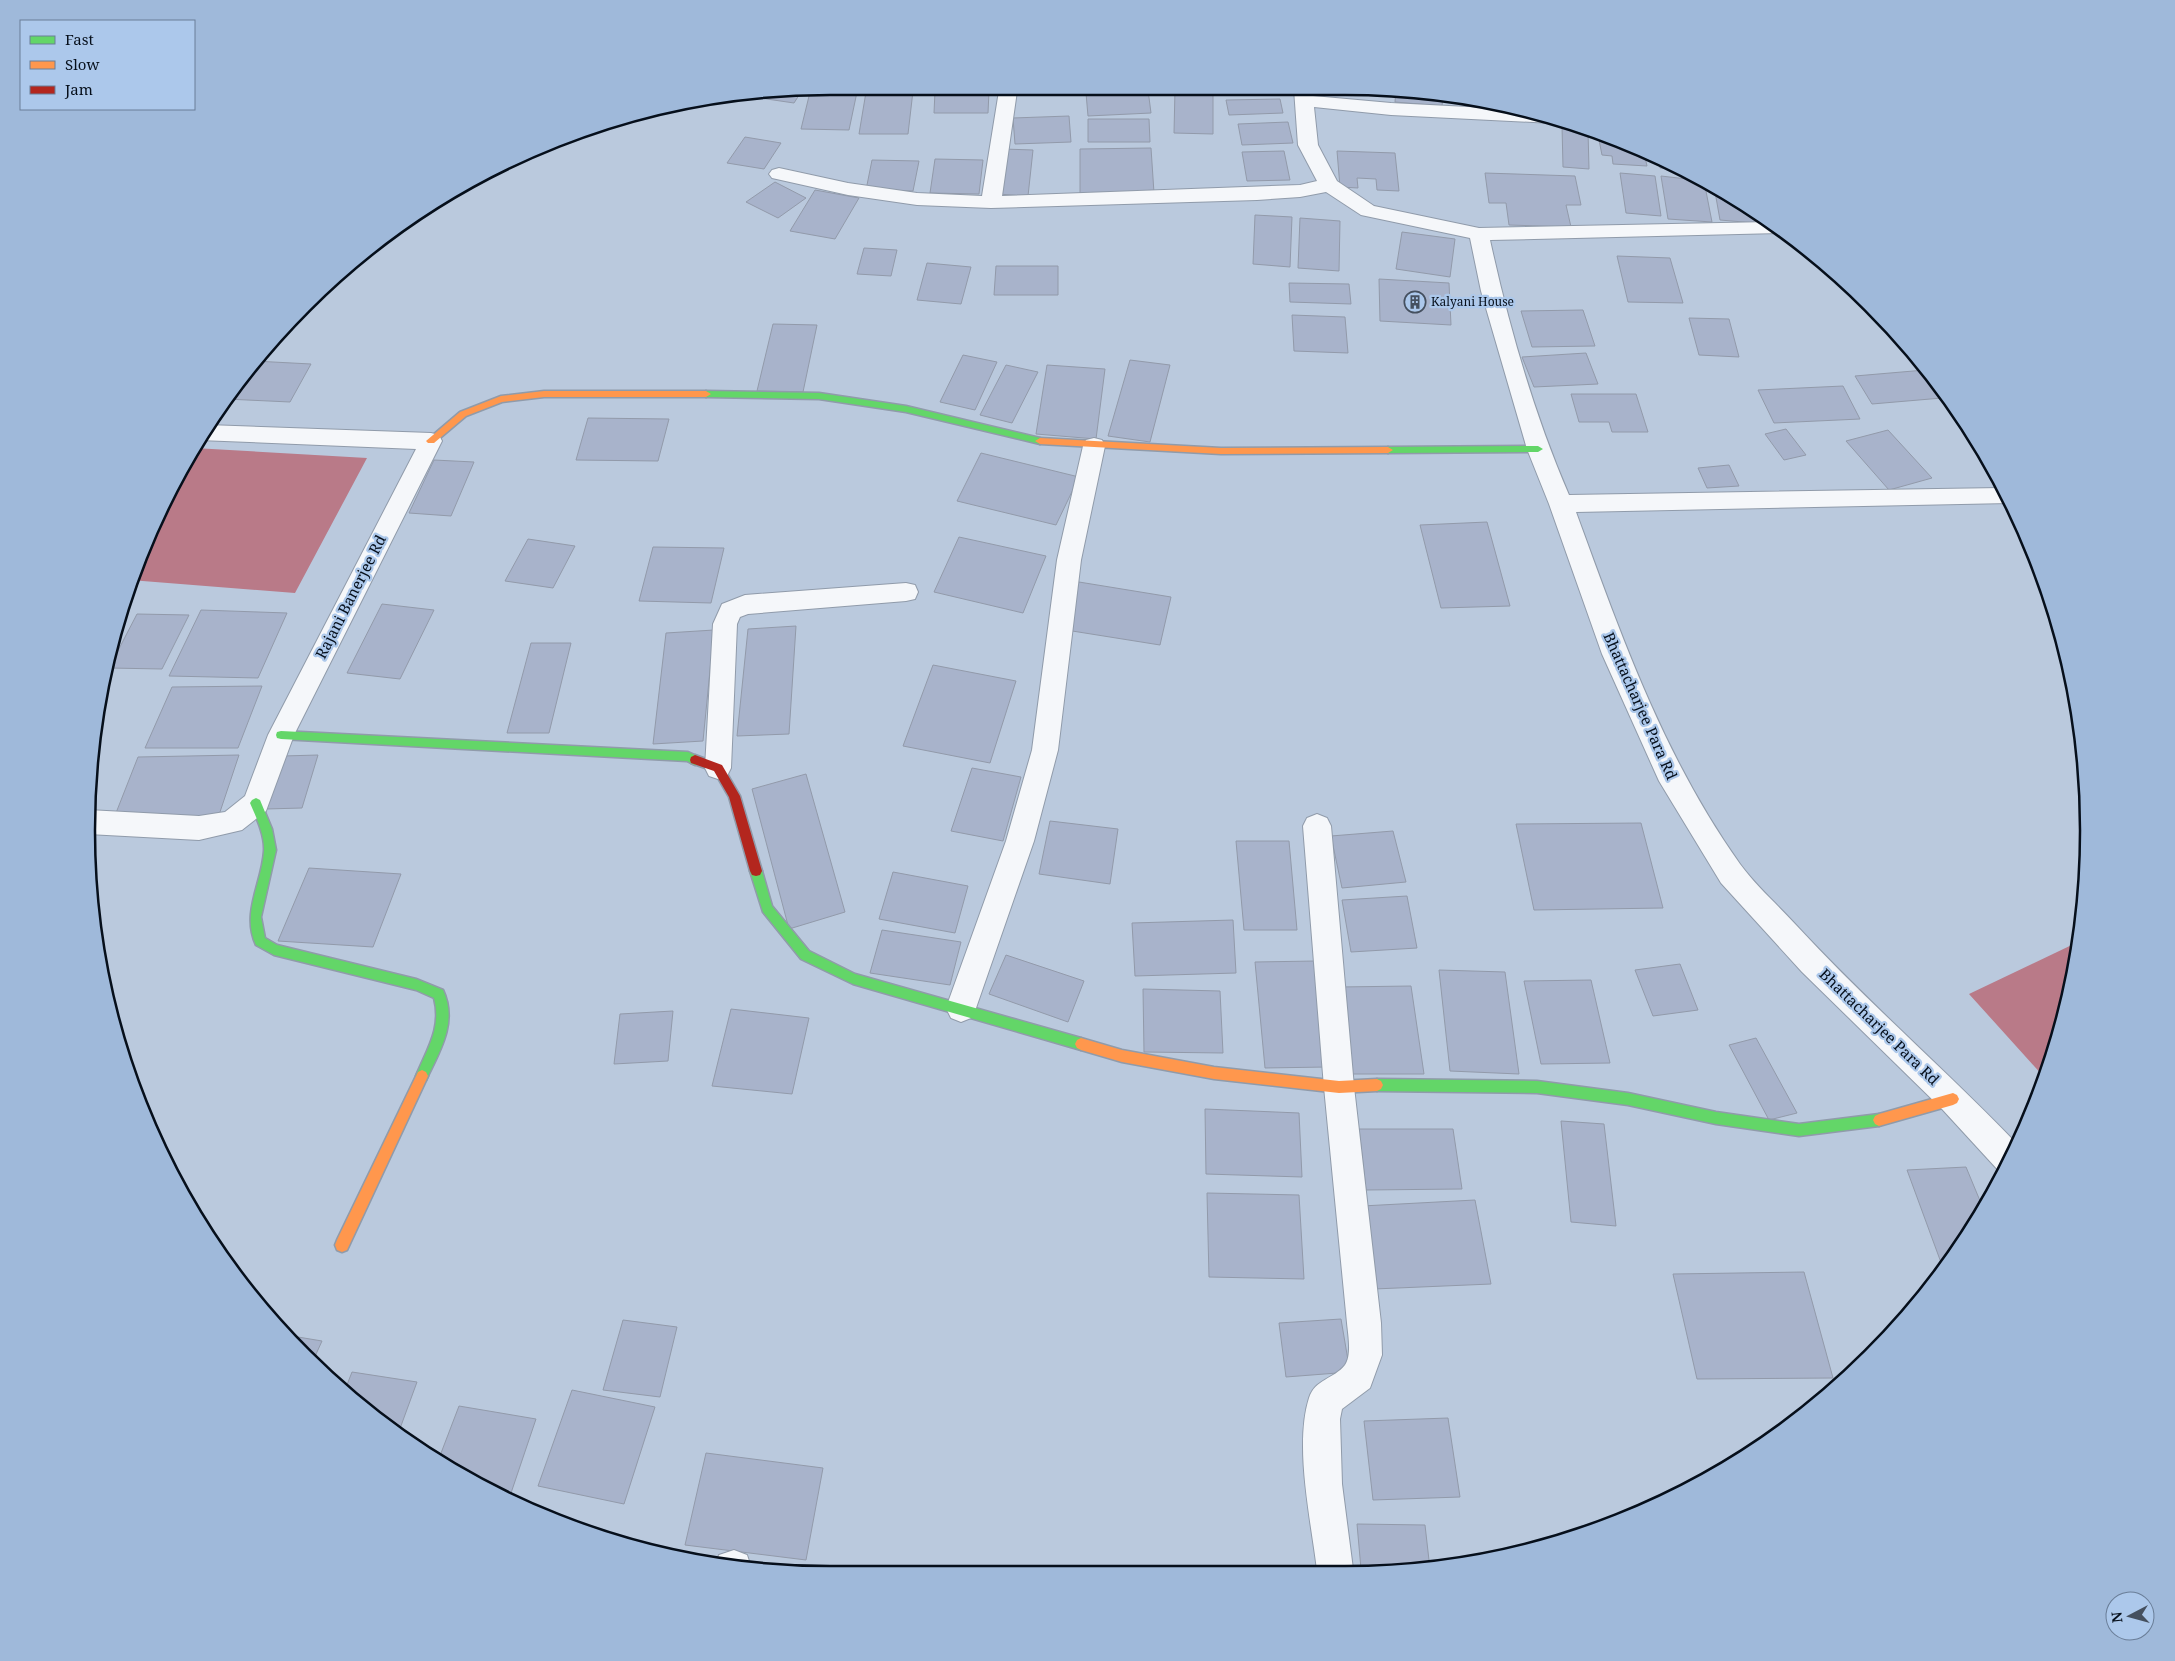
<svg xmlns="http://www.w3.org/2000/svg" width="2175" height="1661" font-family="'Noto Serif',serif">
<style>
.water{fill:#b97a88}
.building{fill:#a8b3cb;stroke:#929aaa}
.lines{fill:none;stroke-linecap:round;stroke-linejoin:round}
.street-casing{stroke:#909baa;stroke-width:2}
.fast-casing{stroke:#909baa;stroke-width:3}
.slow-casing{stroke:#909baa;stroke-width:3}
.jam-casing{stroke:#909baa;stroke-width:3}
.street{fill:#f5f7fa;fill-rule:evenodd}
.fast{fill:#63d668;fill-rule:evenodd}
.slow{fill:#ff974d;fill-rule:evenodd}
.jam{fill:#b3261e;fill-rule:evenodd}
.labels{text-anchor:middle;stroke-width:4.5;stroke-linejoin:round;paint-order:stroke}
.far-poi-label{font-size:12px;fill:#060f1b;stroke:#acc8eb;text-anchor:start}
.street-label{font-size:15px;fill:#060f1b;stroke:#acc8eb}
.rim{fill:none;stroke:#060f1b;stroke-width:2.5}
</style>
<rect width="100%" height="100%" fill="#bac9dd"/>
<!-- water -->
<path class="water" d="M194 448 367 458 295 593 130 580 163 501Z
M2078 942 2074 975 2044 1077 1969 994Z"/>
<!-- building -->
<path class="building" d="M1396 88 1443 96 1442 106 1395 102Z
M1175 89H1213V134L1174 133Z
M1148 90 1151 113 1088 116 1086 93Z
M913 91 908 134H859L866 92Z
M935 91H989L988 113H934Z
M755 92H801L794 103 753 97Z
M810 92H857L849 130 801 129Z
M1280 99 1283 113 1229 115 1226 100Z
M1478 102 1520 109 1478 106Z
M1069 116 1071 142 1015 144 1013 118Z
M1088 119H1149L1150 142H1088Z
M1288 122 1293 143 1242 145 1238 124Z
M1562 126 1588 131 1589 169 1563 167Z
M745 137 781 143 764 169 727 163Z
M1599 140 1614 141 1644 152 1647 166 1613 164 1612 156 1602 155Z
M1151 148 1154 193H1080V149Z
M1003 149 1033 150 1028 196 997 194Z
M1284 151 1290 180 1247 181 1242 152Z
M1337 151 1395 153 1399 191 1377 190 1376 179 1357 178 1358 188 1340 187Z
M1658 157 1673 163 1685 170 1660 168Z
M935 159 983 160 979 194 930 193Z
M872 160 919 161 913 191 866 190Z
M1485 173 1575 176 1581 205H1566L1571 227 1509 225 1506 203H1489Z
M1620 173 1655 176 1661 216 1626 213Z
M1661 176 1704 181 1712 222 1668 219Z
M775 182 806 198 778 218 746 202Z
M1714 186 1758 212 1766 219 1767 224 1720 220Z
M815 190 859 198 835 239 790 231Z
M1255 215 1292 217 1290 267 1253 264Z
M1300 218 1340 221 1339 271 1298 268Z
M1402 232 1455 239 1450 277 1396 269Z
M864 248 897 250 891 276 857 274Z
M1617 256 1670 258 1683 303 1628 302Z
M927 263 971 267 961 304 917 300Z
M996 266H1058V295H994Z
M1379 279 1449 283 1451 325 1380 321Z
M1289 283 1349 284 1351 304 1290 302Z
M1583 310 1595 346 1532 347 1521 311Z
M1292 315 1345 317 1348 353 1294 351Z
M1689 318 1729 319 1739 357 1699 355Z
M773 324 817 325 803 392 757 391Z
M1586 353 1598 384 1534 387 1522 357Z
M963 355 997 362 975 410 940 402Z
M1130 360 1170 365 1150 442 1108 436Z
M254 361 311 364 290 402 226 399Z
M1006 365 1038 372 1012 423 980 415Z
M1047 365 1105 369 1096 439 1036 434Z
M1925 370 1942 398 1872 404 1855 376Z
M1843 386 1860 419 1774 423 1758 390Z
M1571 394H1636L1648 432H1612L1609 422H1579Z
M588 418 669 419 658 461 576 460Z
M1786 429 1806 455 1784 460 1765 434Z
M1888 430 1932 478 1889 490 1846 441Z
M981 453 1079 477 1056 525 957 501Z
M434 460 474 462 451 516 409 513Z
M1729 465 1739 486 1707 488 1698 468Z
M1487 522 1510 606 1441 608 1420 525Z
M959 537 1046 556 1023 613 934 592Z
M528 539 575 546 553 588 505 581Z
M653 547 724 548 711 603 639 601Z
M1079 582 1171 597 1160 645 1066 630Z
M382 604 434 610 400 679 347 673Z
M201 610 287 613 258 678 169 676Z
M137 614 189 615 162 669 109 668Z
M119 616H125L113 640Z
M796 626 789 734 737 736 748 629Z
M714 630 703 741 653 744 666 633Z
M531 643H571L549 733H507Z
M933 665 1016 681 990 763 903 746Z
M262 686 238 748H145L172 687Z
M239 755 219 815 114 818 138 757Z
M318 755 302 808 266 809 283 756Z
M972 768 1021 777 1003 841 951 831Z
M806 774 845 912 789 929 752 789Z
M1050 821 1118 829 1110 884 1039 874Z
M1641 823 1663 908 1534 910 1516 824Z
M1393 831 1406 882 1342 888 1331 836Z
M1236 841H1289L1297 930H1244Z
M309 868 401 874 373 947 278 941Z
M893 872 968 886 955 933 879 919Z
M1407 896 1417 948 1351 952 1342 900Z
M1233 920 1236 973 1135 976 1132 923Z
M882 930 961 942 950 985 870 973Z
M1006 955 1084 981 1068 1022 989 994Z
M1315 961 1327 1067 1265 1068 1255 962Z
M1680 964 1698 1010 1653 1016 1635 970Z
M1439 970 1505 972 1519 1074 1450 1071Z
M1591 980 1610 1063 1541 1064 1524 981Z
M1411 986 1424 1074H1350L1339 987Z
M1143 989 1220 991 1223 1053 1144 1052Z
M731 1009 809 1018 792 1094 712 1086Z
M673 1011 668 1061 614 1064 620 1014Z
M1756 1038 1797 1113 1769 1120 1729 1045Z
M1205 1109 1299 1113 1302 1177 1206 1174Z
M1561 1121 1604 1124 1616 1226 1571 1222Z
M1359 1129H1453L1462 1189 1366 1190Z
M1966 1167 1983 1208 1963 1244 1943 1268 1907 1170Z
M1207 1193 1299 1195 1304 1279 1209 1277Z
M1475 1200 1491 1284 1374 1289 1362 1206Z
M1804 1272 1833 1378 1697 1379 1673 1274Z
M1341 1319 1350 1372 1286 1377 1279 1323Z
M623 1320 677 1327 660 1397 603 1390Z
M286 1335 322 1341 312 1363 304 1357Z
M352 1372 417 1382 398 1434 345 1390Z
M572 1390 655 1407 624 1504 538 1486Z
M459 1406 536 1419 509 1499 438 1461Z
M1448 1418 1460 1497 1373 1500 1364 1421Z
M706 1453 823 1468 806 1560 685 1545Z
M1357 1524 1425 1525 1430 1569H1361Z"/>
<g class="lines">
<!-- street casing -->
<g class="street-casing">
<path id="street" d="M1312 88 1313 96 1391 103 1528 110 1559 120 1552 123 1391 115 1314 107 1318 145 1337 181 1374 206 1479 228 1770 222 1784 233 1490 240C1509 327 1534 414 1569 495L2001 488 2010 503 1576 512C1621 635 1663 756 1740 864 1756 886 1778 905 1796 925 1866 1001 1945 1069 2017 1144L2002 1172 1998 1170 1942 1109 1802 972 1721 883 1659 781 1602 654 1549 504 1527 449 1481 291 1470 238 1361 215 1326 192 1300 197 1257 200 991 208 917 205 848 195 772 178 769 174 772 170 779 168 848 183 917 193 982 196 999 91H1017L1002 196 1300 185 1317 181 1298 145 1294 89Z
M207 425 431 433 439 435 442 441 294 735 266 811 242 830 199 840 88 834V810L199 816 225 812 245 796 268 735 416 449 199 440Z
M1094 438 1102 440 1105 446 1081 560 1058 750 1034 841 976 1008 971 1018 961 1022 951 1018 946 1008 1006 841 1032 750 1057 560 1083 446 1086 440Z
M906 583 915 585 918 592 915 599 906 601 748 614 740 617 737 624 731 768 727 776 718 779 709 776 705 768 713 624 722 604 745 595Z
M1317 814 1327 818 1331 826 1354 1087 1381 1323 1382 1355 1370 1388 1342 1409 1340 1419 1342 1484 1353 1569 1317 1570C1311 1521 1294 1445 1309 1398 1315 1379 1334 1379 1345 1365 1352 1355 1348 1334 1347 1323L1324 1087 1303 826 1307 818Z
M734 1550 747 1555 752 1570 715 1565 719 1555Z"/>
</g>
<!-- fast casing -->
<g class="fast-casing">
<path id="fast" d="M706 391 819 393 906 406 1040 438 1045 441 1040 444 906 412 819 399 706 397 701 394Z
M1538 446 1543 449 1538 452 1388 453 1383 450 1388 447Z
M281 731 688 752 699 757 700 760 699 763 695 765 687 761 281 739 277 738 276 735 277 732Z
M256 798 260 800 272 829 276 850 261 917 265 938 277 945 416 979 443 990C458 1022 440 1051 426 1080L422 1082 418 1080 416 1076C427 1049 442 1028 434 998L416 990 274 955 256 945C241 913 262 883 264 851 265 835 256 817 250 803L252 800Z
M756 866 760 867 762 871 772 906 809 951 855 974 1081 1038 1085 1040 1087 1044 1085 1048 1081 1050 853 984 801 959 763 912 750 871 752 867Z
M1377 1079 1537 1081 1628 1093 1716 1112 1799 1124 1879 1114 1883 1116 1885 1120 1883 1124 1879 1126 1799 1136 1716 1124 1628 1105 1537 1093 1377 1091 1373 1089 1371 1085 1373 1081Z"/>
</g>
<!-- slow casing -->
<g class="slow-casing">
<path id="slow" d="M544 391H706L711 394 706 397H544L502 402 466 416 434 443H428L426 441 460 412 501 396Z
M1040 438 1221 448 1388 447 1393 450 1388 453 1221 454 1040 444 1035 441Z
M1081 1038 1122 1050 1214 1067 1339 1081 1377 1079 1381 1081 1383 1085 1381 1089 1377 1091 1339 1093 1214 1079 1122 1062 1081 1050 1077 1048 1075 1044 1077 1040Z
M422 1070 426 1072 428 1076 347 1250 342 1252 337 1250 335 1245 337 1240 418 1072Z
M1953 1093 1957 1095 1959 1099 1957 1103 1953 1105 1879 1126 1875 1124 1873 1120 1875 1116 1879 1114Z"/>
</g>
<!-- jam casing -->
<g class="jam-casing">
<path id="jam" d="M695 755 722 765 740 796 762 871 760 875 756 876 752 875 750 871 729 797 714 771 691 763 690 760 691 757Z"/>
</g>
<!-- street -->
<use href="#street" class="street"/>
<!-- fast -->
<use href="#fast" class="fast"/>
<!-- slow -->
<use href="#slow" class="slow"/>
<!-- jam -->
<use href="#jam" class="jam"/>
</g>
<!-- icons -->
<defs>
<g id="building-ring" transform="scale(1.125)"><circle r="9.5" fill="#acc8eb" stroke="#45505f" stroke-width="1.5"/><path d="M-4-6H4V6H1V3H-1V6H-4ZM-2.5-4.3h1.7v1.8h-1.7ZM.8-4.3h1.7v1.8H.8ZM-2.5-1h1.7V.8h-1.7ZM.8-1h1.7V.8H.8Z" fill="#45505f"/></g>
</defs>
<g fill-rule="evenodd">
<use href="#building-ring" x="1415" y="302"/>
</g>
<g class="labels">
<!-- far-poi labels -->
<g class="far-poi-label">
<text x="1431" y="306">Kalyani House</text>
</g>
<!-- street labels -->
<g class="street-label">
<text transform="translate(351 597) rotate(-63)" y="5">Rajani Banerjee Rd</text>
<text transform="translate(1640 706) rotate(66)" y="5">Bhattacharjee Para Rd</text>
<text transform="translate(1879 1027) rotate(44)" y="5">Bhattacharjee Para Rd</text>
</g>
</g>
<!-- crop -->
<path d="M0 0H2175V1661H0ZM830 95H1345A735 735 0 0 1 2080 830V831A735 735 0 0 1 1345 1566H830A735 735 0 0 1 95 831V830A735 735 0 0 1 830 95Z" fill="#9fb9da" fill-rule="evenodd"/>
<path class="rim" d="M830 95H1345A735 735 0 0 1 2080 830V831A735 735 0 0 1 1345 1566H830A735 735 0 0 1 95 831V830A735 735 0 0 1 830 95Z"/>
<!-- legend -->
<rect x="20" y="20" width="175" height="90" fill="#acc8eb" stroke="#6a7e98"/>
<rect x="30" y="36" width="25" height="8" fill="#63d668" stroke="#6a7e98"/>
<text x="65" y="45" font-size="15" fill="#060f1b">Fast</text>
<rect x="30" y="61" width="25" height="8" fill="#ff974d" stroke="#6a7e98"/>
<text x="65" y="70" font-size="15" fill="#060f1b">Slow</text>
<rect x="30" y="86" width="25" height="8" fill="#b3261e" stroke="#6a7e98"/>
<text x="65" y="95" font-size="15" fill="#060f1b">Jam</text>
<!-- north arrow -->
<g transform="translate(2130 1616) rotate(264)"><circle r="24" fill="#acc8eb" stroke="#6a7e98"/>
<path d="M0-4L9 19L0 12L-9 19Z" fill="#45505f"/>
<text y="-8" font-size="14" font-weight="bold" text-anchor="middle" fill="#060f1b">N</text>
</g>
</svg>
